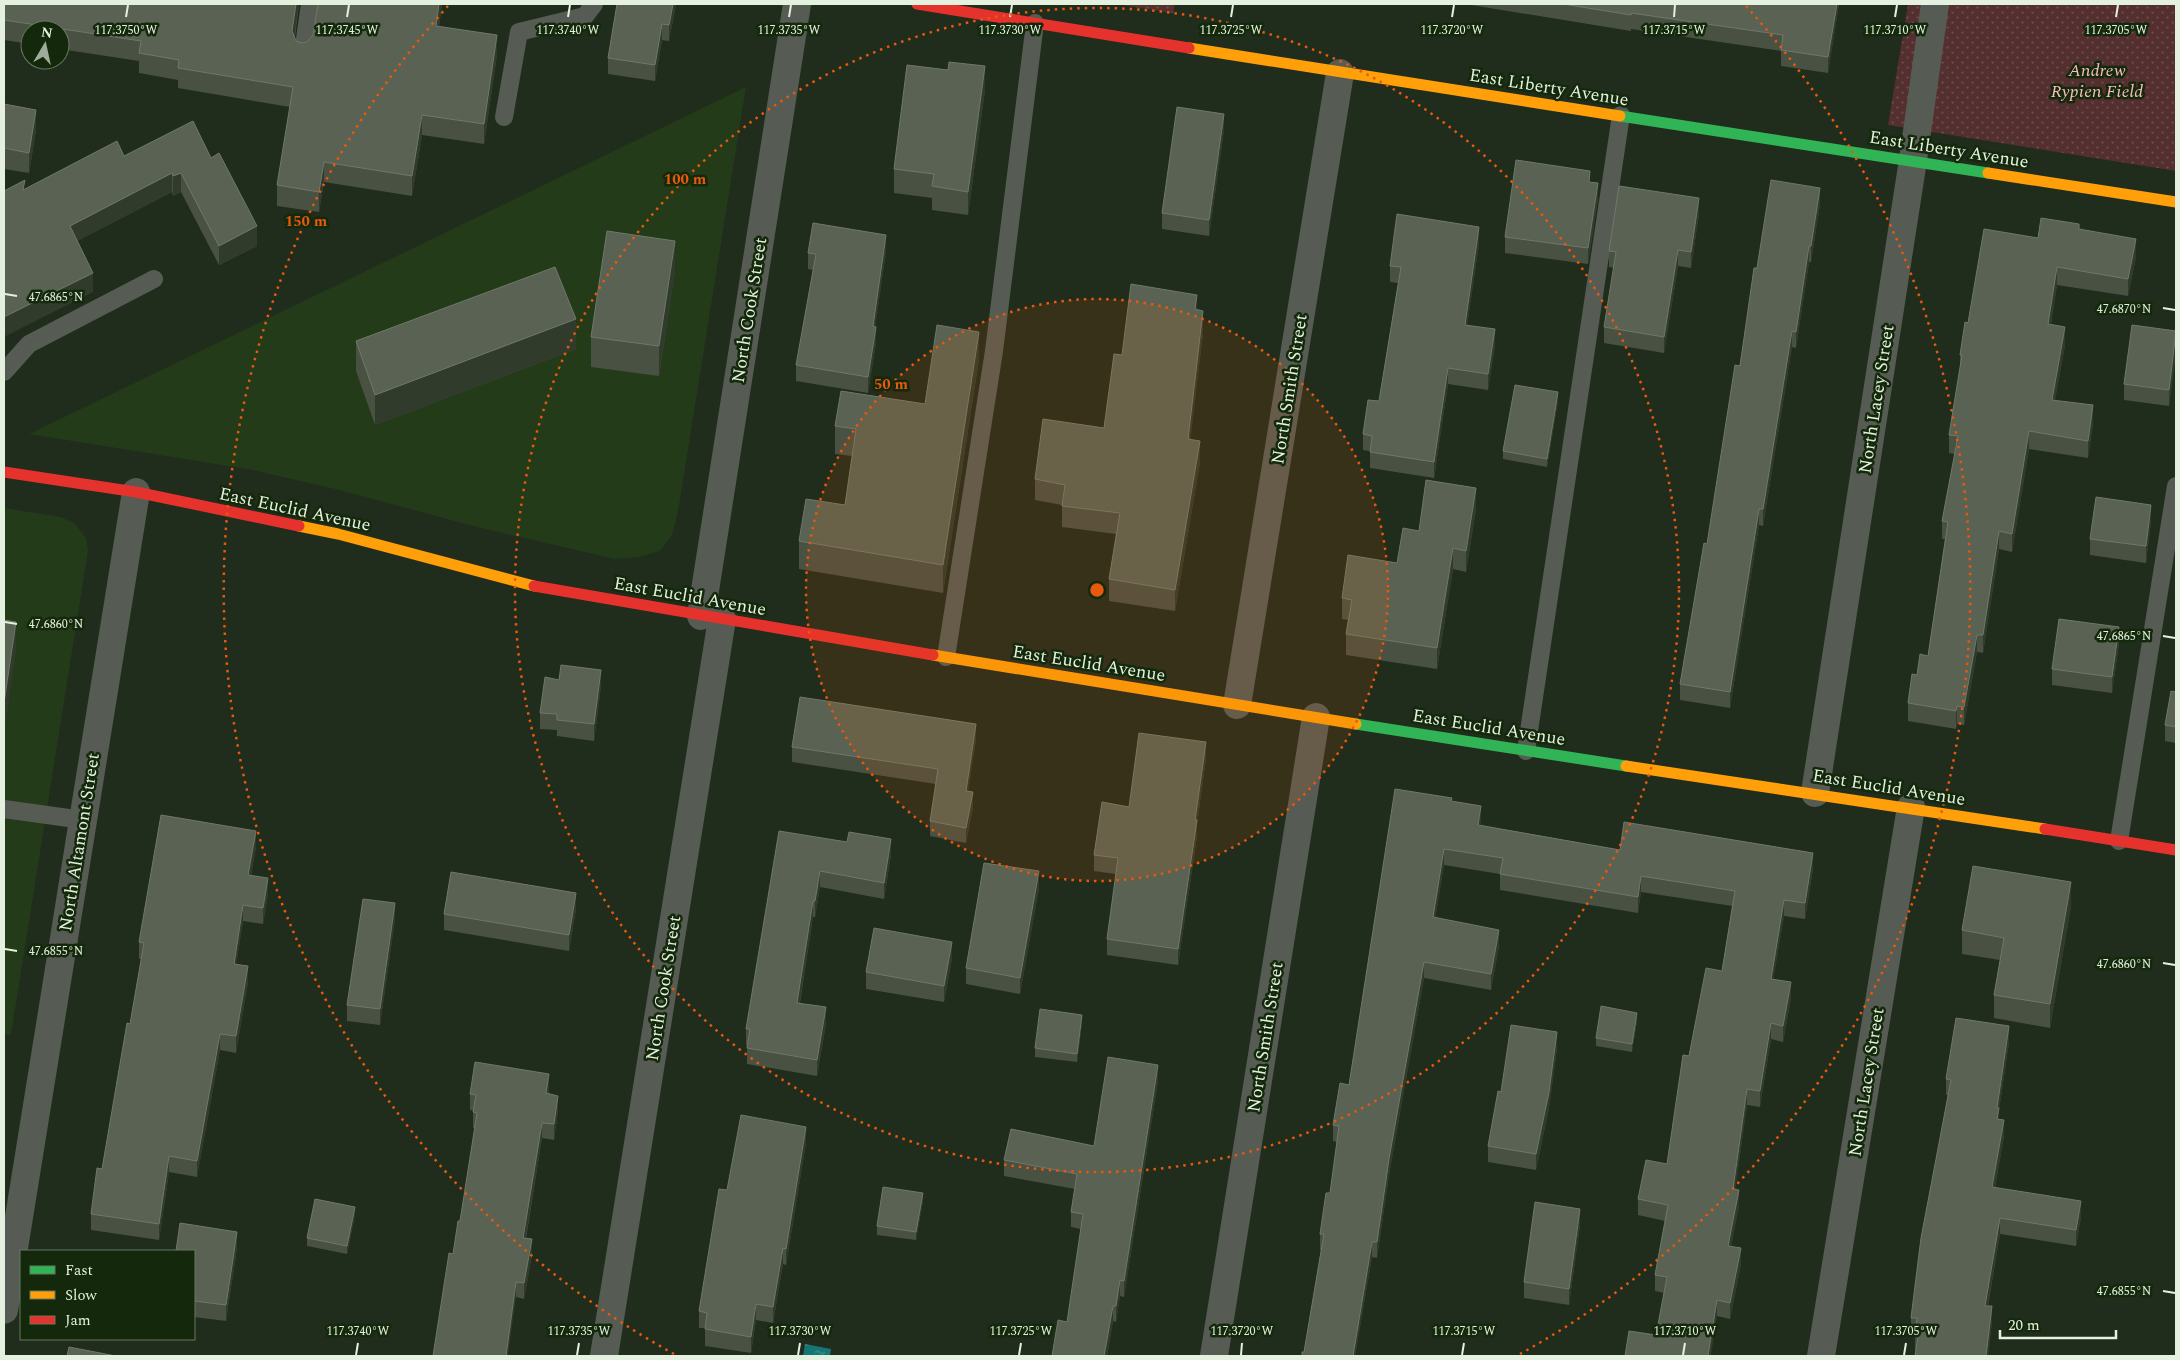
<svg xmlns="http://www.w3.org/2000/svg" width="2180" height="1360" font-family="Spectral,serif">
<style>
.built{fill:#233b19}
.park{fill:url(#park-dots)}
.water{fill:url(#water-ripples)}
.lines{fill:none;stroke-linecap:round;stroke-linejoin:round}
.lane{stroke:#565c54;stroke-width:18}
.street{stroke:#565c54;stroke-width:28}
.fast{stroke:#30b455;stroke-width:11}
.slow{stroke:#ff9f0a;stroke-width:11}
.jam{stroke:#e5322d;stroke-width:11}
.wall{fill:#495142}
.shaded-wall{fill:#313b2c}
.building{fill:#596253;stroke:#6f7969}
.ticks{fill:none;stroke:#e4f1df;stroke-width:2}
.ring{fill:none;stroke:#e8590c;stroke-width:2.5;stroke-dasharray:2.5 5}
.labels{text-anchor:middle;stroke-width:5;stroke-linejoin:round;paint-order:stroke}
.park-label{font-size:18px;font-style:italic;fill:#f8bcbd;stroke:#14290b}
.street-label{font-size:18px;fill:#e4f1df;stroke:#14290b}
.ticks-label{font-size:12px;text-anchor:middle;fill:#e4f1df;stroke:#14290b;stroke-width:5;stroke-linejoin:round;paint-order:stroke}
.centre{fill:#e8590c;stroke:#14290b;stroke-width:2.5}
.ring-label{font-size:15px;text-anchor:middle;font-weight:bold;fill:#e8590c;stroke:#14290b;stroke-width:5;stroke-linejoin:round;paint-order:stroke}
</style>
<defs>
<pattern id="park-dots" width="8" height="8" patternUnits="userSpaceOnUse" patternTransform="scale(1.25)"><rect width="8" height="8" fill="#542f2f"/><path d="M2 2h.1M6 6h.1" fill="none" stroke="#6c4e4d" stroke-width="1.8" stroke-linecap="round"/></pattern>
<pattern id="water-ripples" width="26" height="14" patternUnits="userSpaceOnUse" patternTransform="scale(1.25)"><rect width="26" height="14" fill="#167676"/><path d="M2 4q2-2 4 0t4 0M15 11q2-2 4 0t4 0" fill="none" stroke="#43918f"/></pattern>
</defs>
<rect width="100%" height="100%" fill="#202c1c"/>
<!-- built -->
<path class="built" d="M746 87 678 512 672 535 660 551 639 557 615 559 477 527 335 489 253 470 29 434Z
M4 508 61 517 74 523 86 538 88 551 11 1035 4 1034Z"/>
<!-- park -->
<path class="park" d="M1115 4H1175L1173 13Z
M1908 4H2176V171L1888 125Z"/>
<!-- water -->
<path class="water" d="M805 1344 831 1349 830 1356H803Z"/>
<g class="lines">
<!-- lane -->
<path class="lane" d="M303 53 310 4
M504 117 519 32 585 16 594 4
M4 372 29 344 154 279
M946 657 994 351 1035 23
M1526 751 1621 115
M4 809 83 820
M2119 841 2176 486"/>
<!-- street -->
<path class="street" d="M701 616 797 4
M1237 705 1340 73
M1815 793 1913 160 1935 4
M4 1310 136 492
M604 1356 722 619
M1214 1356 1316 717
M1821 1356 1911 807"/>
<!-- fast -->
<path class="fast" d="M1620 116 1988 173
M1356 724 1626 766"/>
<!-- slow -->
<path class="slow" d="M1189 48 1620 116
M1988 173 2176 202
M299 526 338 534 534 586
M933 655 1356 724
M1626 766 2045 829"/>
<!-- jam -->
<path class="jam" d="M917 4 1189 48
M4 472 136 492 299 526
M534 586 933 655
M2045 829 2176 850"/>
</g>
<!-- wall -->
<path class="wall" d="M4 4H299L295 37 296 41 302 43 307 42 313 35 318 4H442L439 27 497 55 484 144 422 135 412 196 324 182 319 212 277 206V185L290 107 178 88V80L139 73V61L60 49V30H30V44L4 40Z
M676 4 669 41 662 40 655 81 608 74V58Z
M1465 4H1839L1828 73 1781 66V51L1631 29V31Z
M985 90 968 215 932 210V198L894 193V169Z
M4 104 36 130 29 173 4 169Z
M1224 130 1209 236 1162 229V213Z
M124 156 211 158 257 246 219 265 181 192 173 196 172 192 77 241 93 292 25 190Z
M1598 199 1588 264 1505 253V237Z
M1820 204 1811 262H1809L1796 348 1792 347 1763 526 1759 525 1730 708 1680 700V684L1707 544 1757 268Z
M1699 214 1691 268 1678 266 1664 353 1604 343V327L1614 268 1609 267V251Z
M2079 229 2136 257 2128 296 2057 285 2051 324 2065 345 2055 400 2093 423 2088 458 2029 449 2012 552 1999 549 1983 653 1977 652 1964 725 1957 724 1956 729 1908 721V703L1917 675 1928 656 1945 539H1942V521L1955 454 1949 453V435L1960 369V355L1968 323 2038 238Z
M1479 244 1467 325 1495 346 1488 390 1448 384 1434 478 1370 468V451L1363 450V434L1379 401 1398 283 1390 282V266Z
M886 251 875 327 876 343 868 393 796 381V365L813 270 808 269V253Z
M675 271 659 376 591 367V337Z
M1197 310 1203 333 1190 440 1200 462 1175 611 1109 601V579L1116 534 1062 527V505L1035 500V479L1104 428 1122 355Z
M2176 331V351L2169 406 2124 400V384Z
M356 341 576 349 375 425 356 371Z
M979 359 943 593 799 569V541L845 505 852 456 835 454V426L925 404Z
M1558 401 1547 467 1503 459V451Z
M1476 509 1466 572 1453 569 1437 669 1346 655V634L1348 620 1342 619V598L1397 563 1419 531Z
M2151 521 2146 563 2090 555V539Z
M2119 643 2112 693 2052 685V669Z
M601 686 594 741 557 736V730L540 729V713Z
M2176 692V743L2165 741V725Z
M976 739 968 791 973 807 966 843 930 836V821L936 784 792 762V747Z
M1206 758 1197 824V836L1178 965 1107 955V939L1116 874 1094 871V855L1129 807Z
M1452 802 1481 822 1480 825 1620 850 1813 869 1805 919 1784 916 1773 979 1791 998 1783 1042 1771 1039 1760 1107 1747 1105 1735 1189 1739 1206 1731 1246 1741 1264 1730 1319 1717 1316 1656 1335 1664 1293 1655 1291V1275L1665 1221 1638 1215V1199L1667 1164 1689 1056 1722 971 1732 906 1641 892 1638 913 1500 890V874L1444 865 1435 918 1499 946 1491 990 1424 978 1389 1175 1377 1258 1372 1257 1355 1356H1302L1304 1352 1321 1250H1320V1234L1330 1193 1337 1142 1333 1141V1125L1349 1085Z
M779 831 891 855 884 899 820 887 815 917H813L800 1003 826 1024 817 1076 747 1064V1045H746V1029Z
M256 847 251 875 268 894 263 924 243 921 236 964 248 982 236 1053 220 1050 197 1177 169 1172 159 1240 91 1230V1214L102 1169 130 1024 141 959H139V942Z
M1039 888 1020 994 966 984V968Z
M2071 906 2050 1028 1994 1018V995L2000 960 1962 954V930Z
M576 909 569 951 444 930V914Z
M395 919 380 1025 347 1021V1005Z
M952 958 944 1002 866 989V972Z
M1637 1021 1632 1052 1596 1046V1038Z
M1082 1023 1077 1062 1035 1057V1048Z
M2009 1042 1999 1110V1120L2004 1136 1995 1188 2081 1217 2076 1246 2000 1234 1988 1306 1992 1322 1988 1356H1915V1334H1911V1318L1948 1095H1946V1079Z
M1557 1048 1549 1108 1536 1170 1488 1162V1146L1501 1092Z
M1158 1081 1124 1297 1120 1296 1116 1322 1113 1321 1107 1356 1067 1322 1081 1229 1071 1227V1212L1075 1189 1004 1176V1160L1094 1146Z
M549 1090V1094L558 1111 554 1140 542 1138 526 1239 532 1255 524 1299 516 1297 453 1254 460 1221 475 1128H473V1110H470V1094Z
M806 1143 786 1265 783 1264 773 1323 756 1320 751 1353 705 1346V1328H699V1311L727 1190Z
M923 1201 916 1240 877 1235V1226Z
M355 1215 347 1254 307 1246V1238Z
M1580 1225 1569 1305 1524 1298V1282Z
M237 1248 226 1321 194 1317V1251Z"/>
<!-- shaded-wall -->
<path class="shaded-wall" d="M296 4H299L292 52V31Z
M439 4H442L436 47V26Z
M673 4H676L669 41V25Z
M1837 4H1839L1828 73V57Z
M662 24V40L655 81V65Z
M497 35V55L484 144V124Z
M985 66V90L968 215V192Z
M36 110V130L29 173V153Z
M1224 114V130L1209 236V220Z
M422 115V135L412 196V176Z
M324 162V182L319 212V192Z
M172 173V192L70 245V226Z
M181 173V192L173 196V176Z
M1598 183V199L1588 264V248Z
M1820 188V204L1811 262V246Z
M1699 198V214L1691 268V252Z
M257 226V246L219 265V246Z
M1479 227V244L1465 341V325Z
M886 235V251L873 343V326Z
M2136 239V257L2128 296V279Z
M675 241V271L659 376V346Z
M1809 246V262L1796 348V332Z
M1678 250V266L1664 353V337Z
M2057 267V285L2048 342V324Z
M93 273V292L4 337V317Z
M1197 295V316L1195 309Z
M1203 311V333L1188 461V439Z
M576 319V349L375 425V395Z
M876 327V343L868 393V377Z
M2065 327V345L2052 418V400Z
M1495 329V346L1488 390V374Z
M1792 331V347L1763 526V509Z
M979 332V359L943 593V565Z
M2176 335V351L2169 406V390Z
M1448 368V384L1434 478V462Z
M1558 392V401L1547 467V459Z
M2093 405V423L2088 458V441Z
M2029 431V449L2012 552V534Z
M1200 441V462L1175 611V590Z
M1476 488V509L1466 572V551Z
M2151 505V521L2146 563V546Z
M1759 509V525L1730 708V692Z
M1999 531V549L1983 653V635Z
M1453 548V569L1437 669V648Z
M16 622V652L4 733V703Z
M2119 627V643L2112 693V677Z
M1977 635V652L1964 725V707Z
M601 670V686L594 741V724Z
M1957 706V724L1956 729V711Z
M976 724V739L966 806V791Z
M1206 742V758L1197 824V836L1178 965V949Z
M973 792V807L966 843V828Z
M1481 806V822L1478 841V825Z
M256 831V847L248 891V875Z
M891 839V855L884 899V883Z
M1444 849V865L1433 933V917Z
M1813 853V869L1805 919V903Z
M820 871V887L815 917V901Z
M1039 871V888L1020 994V978Z
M1641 876V892L1638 913V897Z
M268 878V894L263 924V908Z
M2071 882V906L2050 1028V1004Z
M576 893V909L569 951V935Z
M1784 900V916L1771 994V979Z
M813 901V917L797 1019V1003Z
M395 903V919L380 1025V1009Z
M243 905V921L234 980V964Z
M1499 930V946L1491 990V974Z
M952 942V958L944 1002V986Z
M1424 962V978L1389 1175 1377 1258V1242L1389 1159Z
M248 966V982L236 1053V1036Z
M1791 982V998L1783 1042V1026Z
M826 1007V1024L817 1076V1060Z
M1637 1013V1021L1632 1052V1044Z
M1082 1015V1023L1077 1062V1054Z
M1771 1023V1039L1760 1107V1091Z
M2009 1026V1042L1999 1110V1123L1997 1135V1108Z
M1557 1032V1048L1549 1108 1536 1170V1154Z
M220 1034V1050L197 1177V1161Z
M1158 1065V1081L1124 1297V1281Z
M549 1074V1090L546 1109V1093Z
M1747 1089V1105L1733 1205V1189Z
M558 1096V1111L554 1140V1124Z
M2004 1120V1136L1992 1203V1187Z
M542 1123V1138L523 1254V1238Z
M806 1127V1143L786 1265V1249Z
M169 1156V1172L159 1240V1224Z
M1739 1190V1206L1728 1262V1246Z
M923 1193V1201L916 1240V1232Z
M2081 1201V1217L2076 1246V1230Z
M355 1207V1215L347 1254V1246Z
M1580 1209V1225L1569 1305V1289Z
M2000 1218V1234L1985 1321V1306Z
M237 1232V1248L226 1321V1305Z
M532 1239V1255L524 1299V1283Z
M1372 1242V1257L1355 1356H1353Z
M783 1248V1264L773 1323V1307Z
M1741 1248V1264L1730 1319V1303Z
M1120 1280V1296L1116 1322V1306Z
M516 1282V1297L508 1356H506Z
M1717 1300V1316L1711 1356H1708Z
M756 1304V1320L751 1353V1337Z
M1113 1306V1321L1107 1356H1104Z
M1992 1306V1322L1988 1356H1986Z"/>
<!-- building -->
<path class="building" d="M4 4H296L292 31 296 41 302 43 307 42 313 35 318 4H439L436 26 497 35 484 124 422 115 412 176 324 162 319 192 277 185 293 87 178 68 179 60 139 53 141 41 4 20Z
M617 4H673L669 25 662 24 655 65 608 58Z
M1563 4H1837L1828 57 1781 50 1783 35 1631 13V15Z
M949 62 985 66 968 192 932 186 934 174 894 169 907 65 948 70Z
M4 104 36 110 29 153 4 148Z
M1177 107 1224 114 1209 220 1162 213Z
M193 121 211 158 219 153 257 226 219 246 181 173 173 176 172 173 70 226 93 273 4 317V191L25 180 23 190 117 141 124 156Z
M1516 160 1590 171 1589 182 1598 183 1588 248 1505 237Z
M1771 180 1820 188 1811 246H1809L1796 332 1792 331 1763 509H1759L1730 692 1680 684 1704 543 1707 544 1735 365 1740 366 1754 268H1757Z
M1619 186 1699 198 1691 252 1678 250 1664 337 1604 327 1616 252 1609 251Z
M1397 214 1479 227 1465 325 1495 329 1488 374 1448 368 1434 462 1370 452 1372 436 1363 434 1368 400 1379 401 1401 267 1390 266Z
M2041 218 2079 224V229L2136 239 2128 279 2057 267 2048 324 2065 327 2052 400 2093 405 2088 441 2029 431 2012 534 1999 531 1983 635H1977L1964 707 1957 706 1956 711 1908 703 1912 674 1917 675 1920 654 1928 656 1948 522 1942 521 1958 436 1949 435 1962 355H1960L1965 322 1968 323 1984 229 2038 238Z
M813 223 886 235 873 326 876 327 868 377 796 365 816 254 808 253Z
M607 231 675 241 659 346 591 337Z
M555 267 576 319 375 395 356 341Z
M1131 284 1197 295 1195 309 1203 311 1188 439 1200 441 1175 590 1109 579 1120 513 1062 506 1065 485 1035 479 1043 419 1104 428 1114 354 1122 355Z
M937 325 979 332 943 565 799 541 806 499 845 505 856 429 835 426 841 391 925 404Z
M2132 325 2176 331 2169 390 2124 384Z
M1515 385 1558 392 1547 459 1503 451Z
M1426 480 1476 488 1466 551 1453 548 1437 648 1346 634 1352 600 1342 598 1348 555 1397 563 1403 528 1419 531Z
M2096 497 2151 505 2146 546 2090 539Z
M2059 619 2119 627 2112 677 2052 669Z
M4 620 16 622 4 703Z
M561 665 601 670 594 724 557 720V714L540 713 545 677 559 680Z
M2171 691 2176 692V727L2165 725Z
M800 697 976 724 966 791 973 792 966 828 930 821 938 769 792 747Z
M1139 733 1206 742 1195 820H1197L1178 949 1107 939 1118 858 1094 855 1102 802 1129 807Z
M1395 789 1452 798 1451 801 1481 806 1478 825 1620 850 1624 822 1813 853 1805 903 1784 900 1771 979 1791 982 1783 1026 1771 1023 1760 1091 1747 1089 1733 1189 1739 1190 1728 1246 1741 1248 1730 1303 1717 1300 1708 1356H1625L1629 1331 1656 1335 1667 1277 1655 1275 1668 1205 1638 1199 1646 1160 1667 1164 1683 1055 1689 1056 1706 968 1722 971 1735 891 1641 876 1638 897 1500 874 1503 858 1444 849 1433 917 1499 930 1491 974 1424 962 1389 1159 1377 1242H1372L1353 1356H1302V1352H1304L1324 1234H1320L1326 1193H1330L1339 1126 1333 1125 1340 1083 1349 1085Z
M161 815 256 831 248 875 268 878 263 908 243 905 234 964 248 966 236 1036 220 1034 197 1161 169 1156 159 1224 91 1214 97 1168 102 1169 127 1023 130 1024 144 943 139 942Z
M779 831 847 842 849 832 891 839 884 883 820 871 815 901H813L797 1003 826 1007 817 1060 747 1048 750 1029H746Z
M984 863 1039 871 1020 978 966 968Z
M1973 866 2071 882 2050 1004 1994 995 2004 938 1962 930Z
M451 872 576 893 569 935 444 914Z
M363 899 395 903 380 1009 347 1005Z
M874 928 952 942 944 986 866 972Z
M1601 1006 1637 1013 1632 1044 1596 1038Z
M1040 1009 1082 1015 1077 1054 1035 1048Z
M1956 1018 2009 1026 1997 1108H1999L1997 1119 2004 1120 1992 1187 2081 1201 2076 1230 2000 1218 1985 1306H1992L1986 1356H1915L1918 1337 1915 1336 1917 1318H1911L1921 1238 1951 1080 1946 1079Z
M1511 1025 1557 1032 1549 1092 1536 1154 1488 1146 1498 1091 1501 1092Z
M1108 1057 1158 1065 1124 1281 1120 1280 1116 1306H1113L1104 1356H1052L1058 1320 1067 1322 1083 1214 1071 1212 1077 1174 1004 1160 1011 1129 1094 1146Z
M475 1062 549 1074 546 1093 558 1096 554 1124 542 1123 523 1238 532 1239 524 1283 516 1282 506 1356H433L449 1253 453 1254 458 1221H460L477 1113 473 1112 476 1095 470 1094Z
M741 1115 806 1127 786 1249 783 1248 773 1307 756 1304 751 1337 705 1329 707 1313 699 1311 719 1189 727 1190Z
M883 1187 923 1193 916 1232 877 1226Z
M315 1199 355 1207 347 1246 307 1238Z
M1535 1202 1580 1209 1569 1289 1524 1282Z
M180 1223 237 1232 226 1305 194 1301V1251H176Z
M69 1347 116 1356H67Z"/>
<!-- ticks -->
<path class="ticks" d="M126 17 128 5M347 17 349 5M568 17 570 5M789 17 791 5M1010 17 1012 5M1231 17 1233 5M1452 17 1454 5M1674 17 1675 5M1895 17 1897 5M2116 17 2118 5M5 294 17 296M2163 308 2175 310M5 622 17 624M2163 636 2175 638M5 949 17 951M2163 963 2175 965M2163 1291 2175 1293M356 1355 358 1343M577 1355 579 1343M798 1355 800 1343M1019 1355 1021 1343M1241 1355 1242 1343M1462 1355 1464 1343M1683 1355 1685 1343M1904 1355 1906 1343"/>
<!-- distance rings -->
<circle cx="1097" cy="590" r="291" fill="#e8590c" fill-opacity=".12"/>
<g class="ring">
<circle cx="1097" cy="590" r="291"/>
<circle cx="1097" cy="590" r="582"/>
<path d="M674 1354A873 873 0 0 1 448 6M1746 6A873 873 0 0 1 1520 1354"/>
</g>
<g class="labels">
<!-- park labels -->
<g class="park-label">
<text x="2097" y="76">Andrew<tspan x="2097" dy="21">Rypien Field</tspan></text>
</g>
<!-- street labels -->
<g class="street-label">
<text transform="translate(1549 87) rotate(9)" y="6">East Liberty Avenue</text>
<text transform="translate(1949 149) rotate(9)" y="6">East Liberty Avenue</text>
<text transform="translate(749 310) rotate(-81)" y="6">North Cook Street</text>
<text transform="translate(1289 389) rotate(-81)" y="6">North Smith Street</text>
<text transform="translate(1876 399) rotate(-81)" y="6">North Lacey Street</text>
<text transform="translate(295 509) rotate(12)" y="6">East Euclid Avenue</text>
<text transform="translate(690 596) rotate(10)" y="6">East Euclid Avenue</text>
<text transform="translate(1089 663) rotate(9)" y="6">East Euclid Avenue</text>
<text transform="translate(1489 727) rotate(9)" y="6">East Euclid Avenue</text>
<text transform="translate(1889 787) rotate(9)" y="6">East Euclid Avenue</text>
<text transform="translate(79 842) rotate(-81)" y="6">North Altamont Street</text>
<text transform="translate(663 988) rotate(-81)" y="6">North Cook Street</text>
<text transform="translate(1265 1037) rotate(-81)" y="6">North Smith Street</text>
<text transform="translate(1866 1082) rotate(-81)" y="6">North Lacey Street</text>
</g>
</g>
<g class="ticks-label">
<text x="347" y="34">117.3745°W</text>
<text x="568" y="34">117.3740°W</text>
<text x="789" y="34">117.3735°W</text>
<text x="1010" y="34">117.3730°W</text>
<text x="1231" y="34">117.3725°W</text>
<text x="1452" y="34">117.3720°W</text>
<text x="1674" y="34">117.3715°W</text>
<text x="1895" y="34">117.3710°W</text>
<text x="2116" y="34">117.3705°W</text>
<text x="126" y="34">117.3750°W</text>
<text x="56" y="301">47.6865°N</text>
<text x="2124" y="313">47.6870°N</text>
<text x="56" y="628">47.6860°N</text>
<text x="2124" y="640">47.6865°N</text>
<text x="56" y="955">47.6855°N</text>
<text x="2124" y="968">47.6860°N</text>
<text x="2124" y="1295">47.6855°N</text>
<text x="358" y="1335">117.3740°W</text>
<text x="579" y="1335">117.3735°W</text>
<text x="800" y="1335">117.3730°W</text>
<text x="1021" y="1335">117.3725°W</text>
<text x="1242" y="1335">117.3720°W</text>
<text x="1464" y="1335">117.3715°W</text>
<text x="1685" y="1335">117.3710°W</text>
<text x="1906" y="1335">117.3705°W</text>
</g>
<circle cx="1097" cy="590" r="8" class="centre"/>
<g class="ring-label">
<text x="685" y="184">100 m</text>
<text x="306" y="226">150 m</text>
<text x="891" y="389">50 m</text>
</g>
<!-- border -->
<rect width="2180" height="1360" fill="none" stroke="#e4f1df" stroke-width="10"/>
<!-- legend -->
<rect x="20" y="1250" width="175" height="90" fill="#14290b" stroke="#677960"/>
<rect x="30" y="1266" width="25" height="8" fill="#30b455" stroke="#677960"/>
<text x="65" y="1275" font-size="15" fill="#e4f1df">Fast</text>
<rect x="30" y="1291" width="25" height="8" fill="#ff9f0a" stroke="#677960"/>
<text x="65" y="1300" font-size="15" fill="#e4f1df">Slow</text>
<rect x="30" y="1316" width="25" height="8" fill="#e5322d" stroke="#677960"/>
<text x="65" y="1325" font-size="15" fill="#e4f1df">Jam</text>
<!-- north arrow -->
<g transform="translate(45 45) rotate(9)"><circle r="24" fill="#14290b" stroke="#677960"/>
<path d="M0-4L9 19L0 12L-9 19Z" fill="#9fac9b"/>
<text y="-8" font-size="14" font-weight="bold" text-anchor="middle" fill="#e4f1df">N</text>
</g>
<!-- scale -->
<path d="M2000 1330v8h116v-8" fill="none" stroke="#e4f1df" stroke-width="2.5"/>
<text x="2008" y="1330" font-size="15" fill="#e4f1df" stroke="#14290b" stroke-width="4" paint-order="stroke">20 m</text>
</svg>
